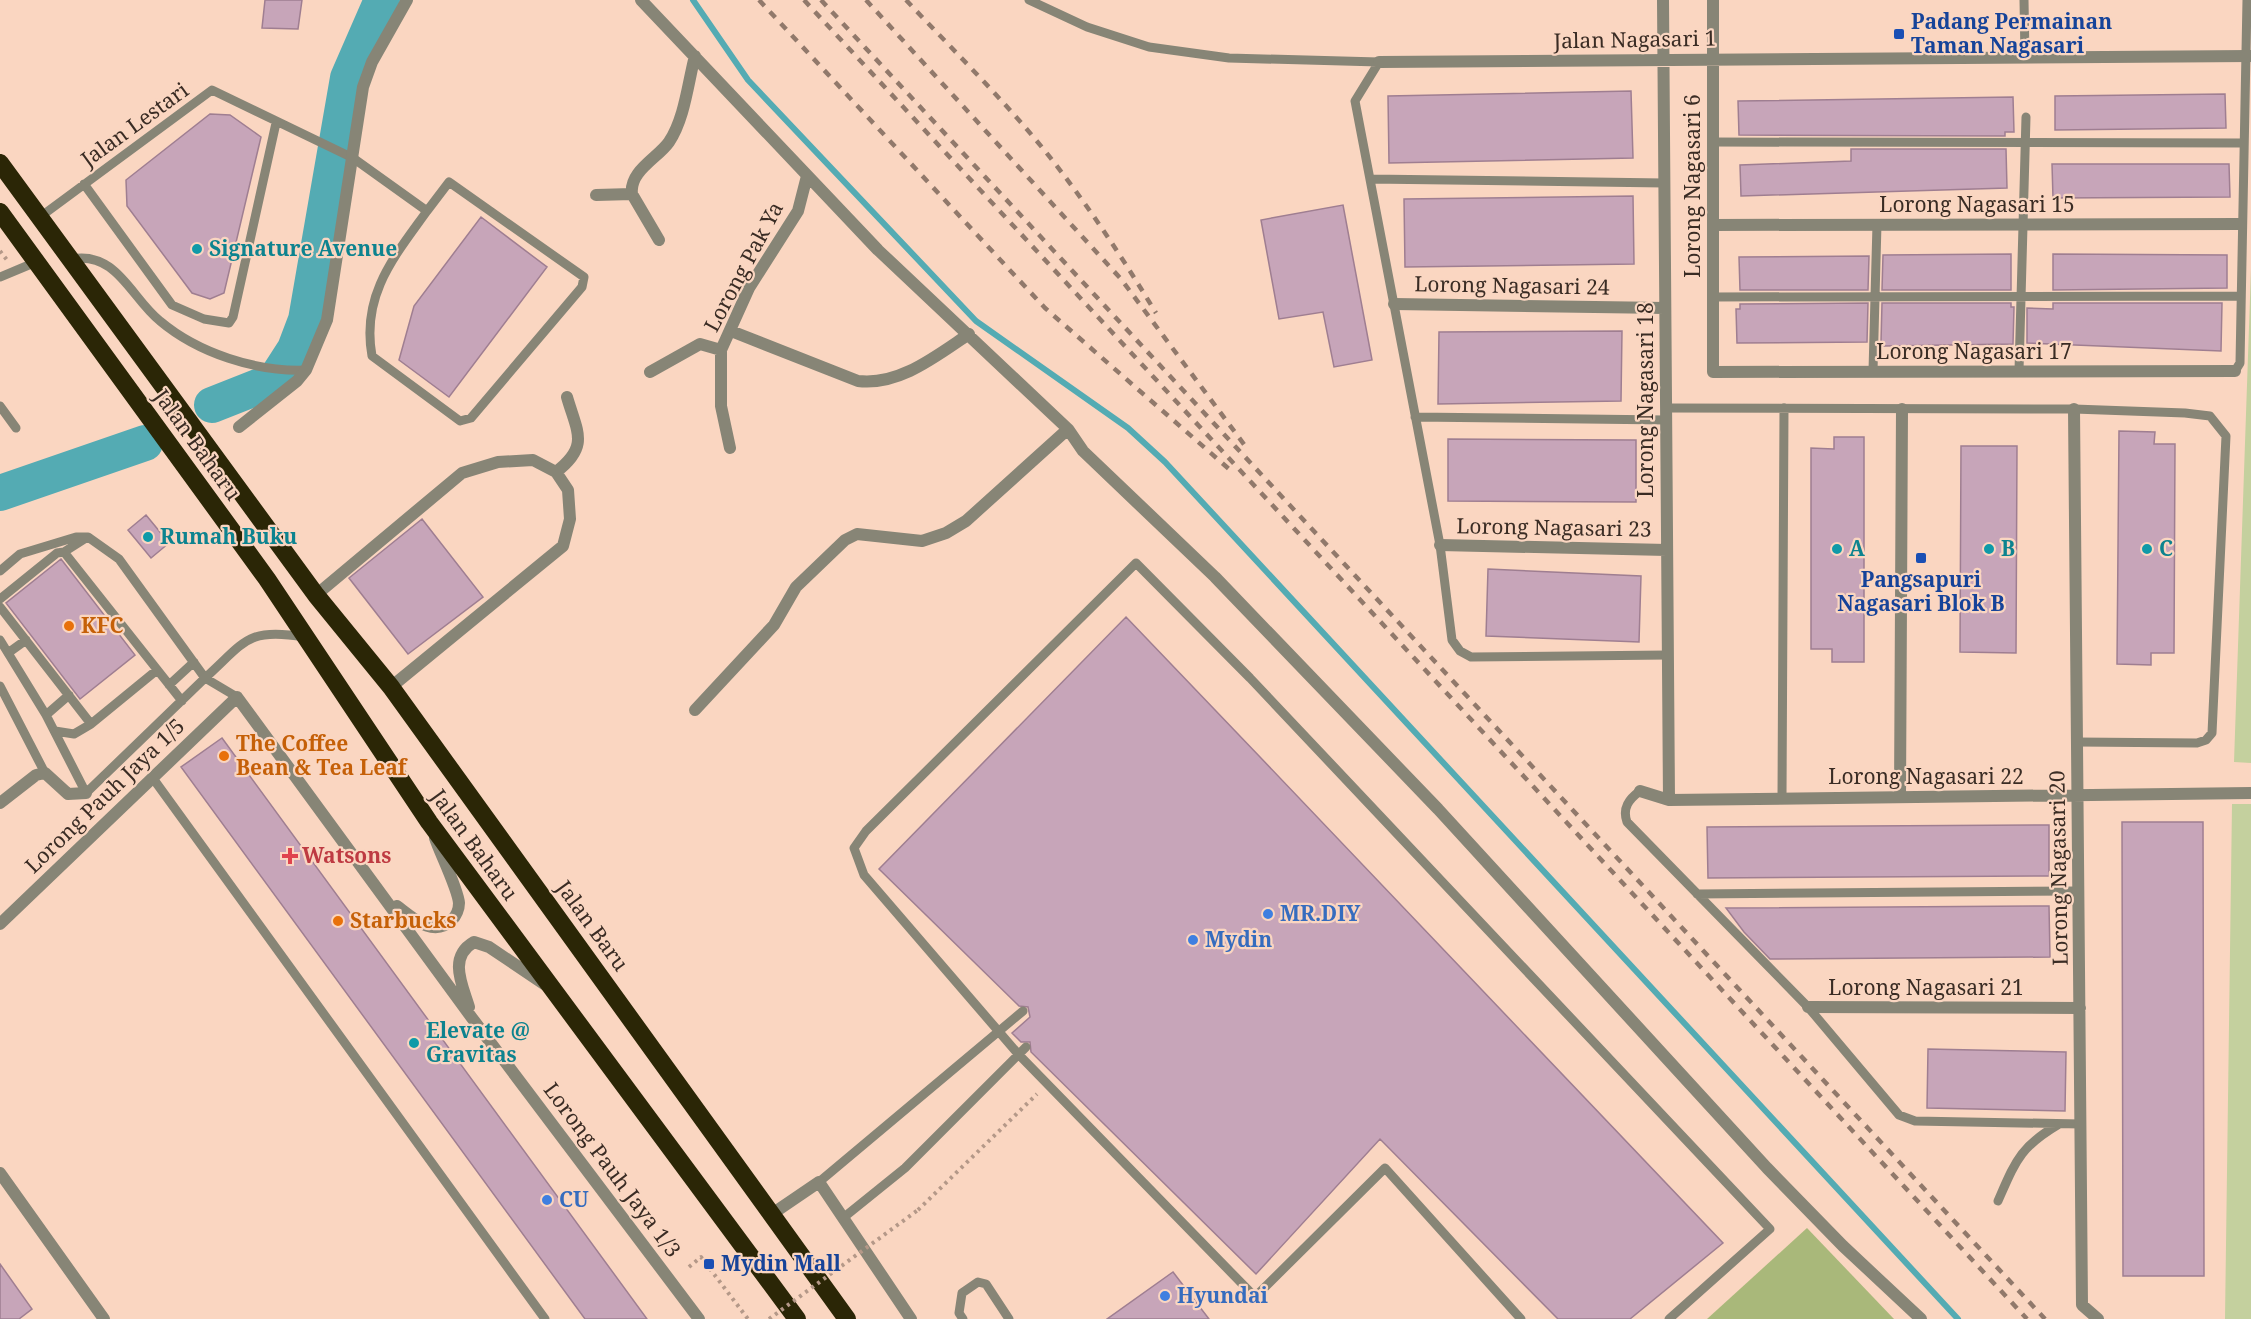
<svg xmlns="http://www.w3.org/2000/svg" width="2251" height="1319" font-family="'Noto Serif',serif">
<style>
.green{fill:#c4d09e}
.forest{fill:#a9b87a}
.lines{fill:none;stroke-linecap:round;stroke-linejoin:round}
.stream{stroke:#54abb3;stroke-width:6}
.river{stroke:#54abb3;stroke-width:36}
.building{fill:#c7a5b9;stroke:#9f7e91;stroke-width:1.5}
.path{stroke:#b49888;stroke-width:4;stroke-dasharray:3 4.5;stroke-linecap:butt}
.lane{stroke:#878576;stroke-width:9}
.street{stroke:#878576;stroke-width:12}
.highway{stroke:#2b2606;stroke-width:18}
.rail{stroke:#91796b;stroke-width:4.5;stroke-dasharray:8 8;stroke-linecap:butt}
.path-bridge{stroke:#b49888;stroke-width:4;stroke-dasharray:3 4.5;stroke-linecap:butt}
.transit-dot{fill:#1a4fb4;stroke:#fad6c1;stroke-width:2}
.culture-dot{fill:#0f9aa8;stroke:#fad6c1;stroke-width:2}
.food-dot{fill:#e8710a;stroke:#fad6c1;stroke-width:2}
.health-dot{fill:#e0444e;stroke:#fad6c1;stroke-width:2}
.shop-dot{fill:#3f7fe0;stroke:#fad6c1;stroke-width:2}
.labels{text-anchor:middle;stroke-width:4.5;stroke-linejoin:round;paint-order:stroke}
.transit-label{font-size:21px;font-weight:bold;fill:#164399;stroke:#fad6c1;text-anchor:start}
.street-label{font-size:21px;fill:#3a2c24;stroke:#fad6c1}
.culture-label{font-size:21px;font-weight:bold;fill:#0d838f;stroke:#fad6c1;text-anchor:start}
.food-label{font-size:21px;font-weight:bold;fill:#c56008;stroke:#fad6c1;text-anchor:start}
.health-label{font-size:21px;font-weight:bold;fill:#be3a42;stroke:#fad6c1;text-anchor:start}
.shop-label{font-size:21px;font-weight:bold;fill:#366cbe;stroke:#fad6c1;text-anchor:start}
</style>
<rect width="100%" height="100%" fill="#fad6c1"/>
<!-- green -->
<path class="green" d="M2251 269V763L2234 762Z
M2232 804H2251V1319H2225Z"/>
<!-- forest -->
<path class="forest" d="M1807 1228 1894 1319H1707Z"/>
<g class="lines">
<!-- stream -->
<path class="stream" d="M693 0 748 80 976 321 1128 428 1165 462 1958 1319"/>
<!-- river -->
<path class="river" d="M212 405 275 380 295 349 306 320 348 78 382 0
M0 493 145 443"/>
</g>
<!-- building -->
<path class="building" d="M265 0H302L298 29 262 28Z
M1631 91 1633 158 1389 163 1388 96Z
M2225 94 2226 128 2055 130V96Z
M2013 97 2014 132H2005V136L1739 135 1738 101Z
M210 114 230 115 261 137 224 293 210 299 192 293 127 206 126 180Z
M1851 149H2006L2007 188 1741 196 1740 165 1851 161Z
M2052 164H2229L2230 197 2053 198Z
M1633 196 1634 264 1405 267 1404 199Z
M1343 205 1372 360 1334 367 1323 312 1279 319 1261 220Z
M481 217 547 267 449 397 399 360 414 306Z
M2011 254V290H1882L1883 255Z
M2053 254 2227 255V288L2053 290Z
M1869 256 1868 290H1740L1739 257Z
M1868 303 1867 342 1737 343 1736 309H1740V304Z
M1882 303H2011V307H2014L2013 344 1884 346V342H1881Z
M2053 303H2222L2221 351 2027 343V308L2053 309Z
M1622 331 1621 401 1438 404 1439 332Z
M2119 431 2155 432 2154 444H2175L2174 653H2151V665L2117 664Z
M1834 437H1864V662H1832V649H1811V448L1834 449Z
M1448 439 1636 440V502L1448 501Z
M1961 446H2017L2016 653 1960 652Z
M146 515 169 543 151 558 128 530Z
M422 519 483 597 408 654 349 578Z
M61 559 135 655 80 699 6 603Z
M1488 569 1641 576 1639 642 1486 636Z
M1126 617 1260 757 1723 1243 1630 1319H1558L1380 1139 1256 1274 1031 1052 1030 1042H1021L1012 1033 1030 1017 1028 1007 1019 1006 879 869Z
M222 738 647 1319H585L181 767Z
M2122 822H2203L2204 1276H2123Z
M2049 825V876L1708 878 1707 827Z
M2049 906 2050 957 1770 959 1744 932 1726 908Z
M1928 1049 2066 1052 2065 1111 1927 1108Z
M0 1264 32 1309 19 1319H0Z
M1173 1272 1209 1319H1107Z"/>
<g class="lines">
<!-- path -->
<path class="path" d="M0 251 7 260
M918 1210 1037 1094
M689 1267 701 1257 748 1319"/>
<!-- lane -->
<path class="lane" d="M1029 0 1087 27 1149 47 1229 58 1379 62
M2024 0 2025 57
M1379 62 1355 101 1440 545 1452 640 1460 651 1471 657 1668 655
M1713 142 2243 143
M1370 179 1664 183
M84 184 172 305 204 319 229 323 233 317 276 123
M40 217 212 90 353 158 427 211 449 182 584 277 582 287 471 418 460 421 372 356C361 295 394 257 427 211
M72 259C117 251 131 298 160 321 198 353 256 372 306 370
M0 277 36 262
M1713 297 2241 296
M1873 371 1877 224
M2019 371 2026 117
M2235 371 2240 363 2247 0
M0 406 16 428
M1666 408 2074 409 2185 413 2210 416 2226 436 2212 733 2206 740 2197 743 2077 742
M1415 417 1666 420
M86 538 64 552 182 701
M0 571 20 554 76 537H88L119 559 205 678C245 642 247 627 304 637
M0 599 57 553 64 552
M0 607 91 724
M0 640 46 715 86 793 205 678 237 697
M8 653 26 640
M169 685 194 662
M0 686 45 773
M46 715 69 695
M55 731 74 734 91 724 157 670
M152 777 545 1319
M1640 791C1629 799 1622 808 1627 822L1808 1007 1899 1115 1915 1121 2081 1124
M1782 797 1784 408
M1697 894 2079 891
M819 1182 1023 1011
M1998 1201C2016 1160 2020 1147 2059 1124
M843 1218 905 1168 1026 1047
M963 1319 959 1313 962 1293 978 1282 986 1284 1009 1319
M1521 1319 1385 1168 1255 1297 1019 1055 864 875 854 848 866 831 1136 563 1250 678 1770 1229 1669 1319"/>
<!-- street -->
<path class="street" d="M641 0 878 250 1068 429 1083 451 1215 577 1438 809 1767 1168 1843 1246 1921 1319
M1663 0 1669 800
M1713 0V372L2235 371
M1379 62 2251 56
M596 195 632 194
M1713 225 2241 224
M659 240 632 194C629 171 658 158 669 142 685 118 688 82 695 56
M1394 304 1665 308
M731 331 858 381C899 386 936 356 969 334
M650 372 700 344 721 350
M2074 409 2082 1305 2098 1319
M239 427 297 381 306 370 327 320 363 87 372 62 407 0
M730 448 721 406V350L749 288 798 211 807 176
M556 472C590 446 577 432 567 397
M1440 545 1667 550
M316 595 462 473 498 462 533 460 556 472 568 490 570 519 563 546 391 687
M695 710 774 625 796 587 845 540 857 534 922 541 946 533 966 521 1068 429
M1640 791 1669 800 2251 793
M1900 797 1902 409
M0 803 36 775 45 773 68 794 86 793
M397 906C413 918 433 938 452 920 456 916 459 909 459 903 458 889 440 853 435 838
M0 924 237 697 472 1018 699 1319
M469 1007C462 984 448 957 474 942L489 947 544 984
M1808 1007 2080 1008
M0 1173 104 1319
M772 1214 819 1182 911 1319"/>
<!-- highway -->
<path class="highway" d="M0 163 316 595 391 687 847 1319
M0 212 267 579 429 822 797 1319"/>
<!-- rail -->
<path class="rail" d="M759 0 1045 308 1229 469
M804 0 2027 1319
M821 0 2045 1319
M866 0 1121 279 1246 447
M906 0C953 50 1002 98 1045 151 1086 202 1122 257 1156 313"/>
<!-- path-bridge -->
<path class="path-bridge" d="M769 1319 918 1210"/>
</g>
<!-- markers -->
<g class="transit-dot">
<rect x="1893" y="28" width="12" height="12" rx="3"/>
<rect x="1915" y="552" width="12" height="12" rx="3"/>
<rect x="703" y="1258" width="12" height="12" rx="3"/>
</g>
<g class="culture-dot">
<circle cx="197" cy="249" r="6"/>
<circle cx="148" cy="537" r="6"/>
<circle cx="1837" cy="549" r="6"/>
<circle cx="1989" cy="549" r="6"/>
<circle cx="2147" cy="549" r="6"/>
<circle cx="414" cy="1043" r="6"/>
</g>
<g class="food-dot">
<circle cx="69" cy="626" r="6"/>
<circle cx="224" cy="756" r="6"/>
<circle cx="338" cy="921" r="6"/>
</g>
<path class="health-dot" d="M287 847h6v6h6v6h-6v6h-6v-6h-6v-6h6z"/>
<g class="shop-dot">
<circle cx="1268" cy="914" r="6"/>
<circle cx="1193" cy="940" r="6"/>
<circle cx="547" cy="1200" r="6"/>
<circle cx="1165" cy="1296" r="6"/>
</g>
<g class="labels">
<!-- transit labels -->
<g class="transit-label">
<text x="1911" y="29">Padang Permainan<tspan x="1911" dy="24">Taman Nagasari</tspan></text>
<text x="1921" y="587" text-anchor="middle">Pangsapuri<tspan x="1921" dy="24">Nagasari Blok B</tspan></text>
<text x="721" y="1271">Mydin Mall</text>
</g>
<!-- street labels -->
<g class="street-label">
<text transform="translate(1635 40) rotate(-1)" y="7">Jalan Nagasari 1</text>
<text transform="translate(135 125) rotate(-36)" y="7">Jalan Lestari</text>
<text transform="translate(1693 186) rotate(-90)" y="7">Lorong Nagasari 6</text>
<text x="1977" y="212">Lorong Nagasari 15</text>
<text transform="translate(744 267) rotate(-62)" y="7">Lorong Pak Ya</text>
<text transform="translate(1512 286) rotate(1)" y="7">Lorong Nagasari 24</text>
<text x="1974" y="359">Lorong Nagasari 17</text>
<text transform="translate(1646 400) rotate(-90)" y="7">Lorong Nagasari 18</text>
<text transform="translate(197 445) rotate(54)" y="7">Jalan Baharu</text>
<text transform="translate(1554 528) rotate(1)" y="7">Lorong Nagasari 23</text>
<text x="1926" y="784">Lorong Nagasari 22</text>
<text transform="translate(105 796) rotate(-44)" y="7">Lorong Pauh Jaya 1/5</text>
<text transform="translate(474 845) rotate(54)" y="7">Jalan Baharu</text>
<text transform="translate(2059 868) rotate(-91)" y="7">Lorong Nagasari 20</text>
<text transform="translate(592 926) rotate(54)" y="7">Jalan Baru</text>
<text x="1926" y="995">Lorong Nagasari 21</text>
<text transform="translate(612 1170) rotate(53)" y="7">Lorong Pauh Jaya 1/3</text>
</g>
<!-- culture labels -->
<g class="culture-label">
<text x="209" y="256">Signature Avenue</text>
<text x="160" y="544">Rumah Buku</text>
<text x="1849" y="556">A</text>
<text x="2001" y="556">B</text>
<text x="2159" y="556">C</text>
<text x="426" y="1038">Elevate @<tspan x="426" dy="24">Gravitas</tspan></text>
</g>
<!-- food labels -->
<g class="food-label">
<text x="81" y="633">KFC</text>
<text x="236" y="751">The Coffee<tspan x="236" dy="24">Bean &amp; Tea Leaf</tspan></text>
<text x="350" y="928">Starbucks</text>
</g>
<!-- health labels -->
<g class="health-label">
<text x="302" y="863">Watsons</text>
</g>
<!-- shop labels -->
<g class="shop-label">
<text x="1280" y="921">MR.DIY</text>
<text x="1205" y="947">Mydin</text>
<text x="559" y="1207">CU</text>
<text x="1177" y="1303">Hyundai</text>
</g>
</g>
</svg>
